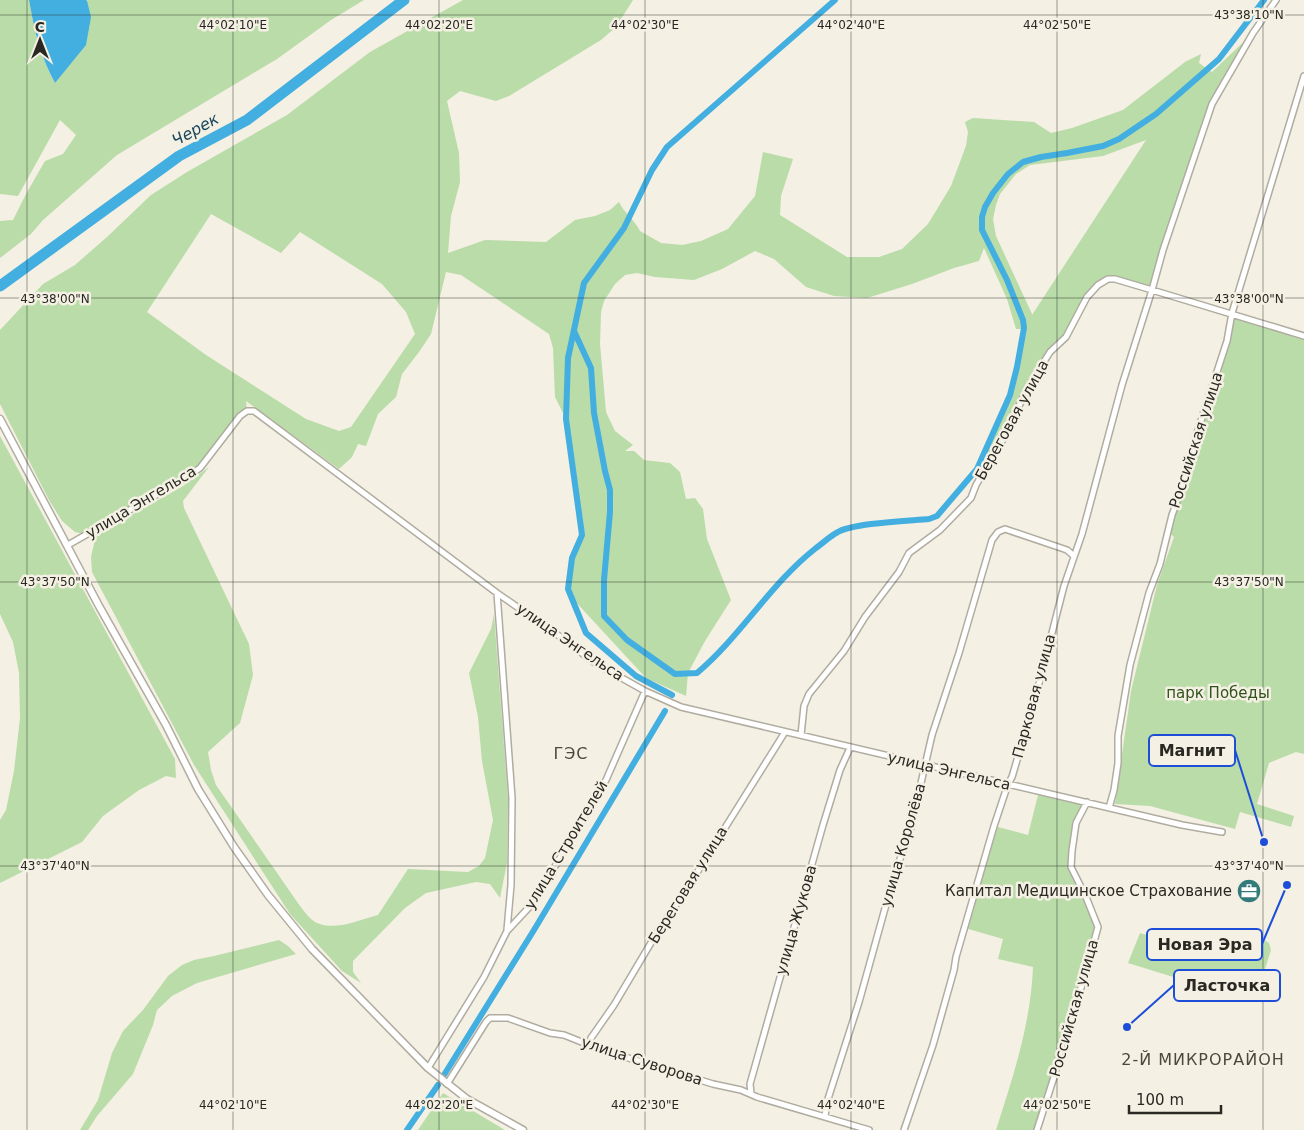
<svg xmlns="http://www.w3.org/2000/svg" width="1304" height="1130" font-family="'DejaVu Sans',sans-serif">
<style>
.green{fill:#b9dca9;fill-rule:evenodd}
.water{fill:#43aee0}
.lines{fill:none;stroke-linecap:round;stroke-linejoin:round}
.canal{stroke:#43aee0;stroke-width:6}
.river{stroke:#43aee0;stroke-width:11}
.minor-casing{stroke:#b0aca0;stroke-width:8}
.tertiary-casing{stroke:#b0aca0;stroke-width:9}
.minor{stroke:#fff;stroke-width:5}
.tertiary{stroke:#fff;stroke-width:6}
.ticks{fill:none;stroke:#292823;stroke-width:1;stroke-opacity:0.45}
.labels{text-anchor:middle;stroke-width:5;stroke-linejoin:round;paint-order:stroke}
.street-label{font-size:15px;fill:#292823;stroke:#f4f0e3}
.park-label{font-size:15px;fill:#30521c;stroke:#f4f0e3}
.poi-label{font-size:15px;fill:#292823;stroke:#f4f0e3;text-anchor:end}
.water-label{font-size:16px;font-style:italic;fill:#1c485e;stroke:#f4f0e3}
.neighbourhood-label{font-size:16px;letter-spacing:1px;fill:#4c483e;stroke:#f4f0e3}
.ticks-label{font-size:12px;text-anchor:middle;fill:#292823;stroke:#f4f0e3;stroke-width:5;stroke-linejoin:round;paint-order:stroke}
.leader{fill:none;stroke:#1d4ed8;stroke-width:2}
.callout-dot{fill:#1d4ed8;stroke:#f4f0e3;stroke-width:2}
.callout{fill:#f4f0e3;stroke:#1d4ed8;stroke-width:2}
.callout-label{font-size:16px;text-anchor:middle;font-weight:bold;fill:#292823}
</style>
<rect width="100%" height="100%" fill="#f4f0e3"/>
<!-- green -->
<path class="green" d="M0 0H29C35 33 39 53 55 83L87 1 86 0H364L331 20 277 59 117 155 43 220 31 234 0 258V221L13 220 26 194 45 161 63 154 76 135 60 120 18 196 0 194Z
M463 0H633L616 27 601 40 509 96 496 101 460 91 447 101 459 153 460 182 451 216 448 253 485 240 546 242 575 220 595 216 610 210 619 202C624 213 635 220 640 231L661 243 682 245 701 241 728 229 755 196 763 152 793 159 781 196 780 215 847 257H879L902 249 928 224 951 186 966 146 968 132 965 122 973 118 1034 122 1051 133 1072 128 1123 110 1185 62 1201 54 1199 63 1212 72 1253 33 1212 104 1152 290 1108 279 1092 290 1069 331 1050 352 993 458 984 455 1010 395 1017 367 1024 329H1016L1007 299 984 248 979 261 954 268 912 284 867 298 834 296 806 287 774 259 755 251 722 269 694 280 655 277 637 273 625 275 615 284 604 301 601 312 600 344 606 412 615 431 633 445 625 451H634L644 460 670 463 680 472 686 499 695 498 703 509 707 539 731 600 705 641 688 673 686 696 646 678 573 599 568 589 572 558 582 535 566 419 555 397 553 348 549 334 461 275 446 272 431 334 419 352 402 374 396 397 378 414 366 446 358 444 352 457 339 469 246 401 247 411 200 468 86 535 75 532 62 521 49 500 0 404V330L43 284 75 265 107 237 151 195 187 172 287 115 370 52ZM1146 140 1032 315V314L996 236 993 219 996 205 1000 194 1016 174 1030 165 1103 156ZM211 214 281 253 300 232 382 284 406 312 415 334 351 427 339 431 306 419 206 355 147 312Z
M1232 313 1304 336V754L1296 752 1269 763 1257 804 1294 816 1291 827 1240 812 1235 829 1150 806 1115 804 1131 691 1157 585 1174 537 1168 531 1181 492 1196 436 1217 374Z
M0 436 175 759 176 778 166 776 139 790 103 816 82 842 0 883V820L6 810 14 771 20 718 19 673 13 642 0 614Z
M209 467 183 501 184 508 249 644 253 675 240 723 208 752 211 770 216 785 300 906C304 911 310 920 317 923 336 931 359 920 378 915L408 869 468 872 479 866 485 858 493 820 482 761 478 717 469 673 491 629 494 614 508 799 507 863 500 898 490 884 476 882 426 893 405 908 353 961V972L361 983 342 971 290 914 194 765 92 572 91 557 96 535 183 486Z
M1039 791 1087 802 1076 823 1071 867 1098 927 1037 1130H996C1013 1077 1031 1023 1033 967L998 959 1003 939 965 928 994 826 1028 835Z
M1240 930 1256 935 1269 943 1271 950 1260 985 1256 992 1199 974 1196 984 1128 963 1140 933 1183 946 1214 937 1228 940 1230 936 1238 938Z
M279 940 288 946 296 954 197 983 172 996 157 1010 153 1025 133 1074 97 1116 88 1130H80L98 1100 112 1053 123 1031 143 1010 168 976 182 965 194 960 214 956Z
M443 1093 505 1130H418Z"/>
<!-- water -->
<path class="water" d="M29 0H86L87 1 91 17 86 45 55 83C39 53 35 33 29 0Z"/>
<g class="lines">
<!-- canal -->
<path class="canal" d="M574 331 591 368 594 413 605 471 610 490V512L604 580V616L627 640 675 674 697 673C741 636 770 584 816 548 823 543 830 536 838 532 854 523 908 521 929 519L937 516 977 469 1010 395 1017 367 1024 328 1023 320 1007 280 982 230V217L985 207 993 193 1008 174 1023 162 1041 157 1067 153 1103 146 1119 139 1156 114 1219 59 1264 0
M672 695 636 676 586 633 568 589 572 558 582 535 566 419 568 358 584 283 624 228 652 170 667 147 835 0
M444 1075 534 930 665 711
M407 1130 438 1085"/>
<!-- river -->
<path class="river" d="M0 286 179 156 247 120 404 0"/>
<!-- minor casing -->
<g class="minor-casing">
<path id="minor" d="M68 545 184 479 200 468 240 416 247 411H254L497 593 562 638 595 663 645 691 681 707 1182 825 1222 832
M497 593 512 798 511 885 507 930
M801 735 804 706 809 694 844 651 865 617 899 572 909 553 940 530 971 498 976 485 1005 436 1027 389 1050 352 1066 337 1087 297 1098 285 1108 279H1115L1152 290 1163 250 1212 104 1253 33 1276 0
M1109 808 1114 790 1118 763V736L1130 665 1149 593 1160 564 1172 515 1189 469 1196 436 1227 341 1232 313 1304 76
M591 1038 614 1005 658 931 688 887 785 732
M428 1068 484 977 507 931 534 902 606 780 645 691
M447 1084 486 1022 490 1018H508L550 1033 564 1035 599 1049 713 1084 741 1090 757 1097 869 1130
M751 1093 750 1084 823 825 840 770 850 748
M825 1116 827 1102 859 1002 894 876 910 831 932 735 959 653 992 540 998 532 1005 529 1067 550 1074 556
M904 1130 933 1045 954 970 956 957 994 826 1008 784 1012 777 1035 699 1064 586 1082 534 1122 385 1152 290 1304 336
M1037 1130 1054 1077 1062 1044 1083 982 1098 927 1086 897 1071 867 1072 851 1076 823 1087 802"/>
</g>
<!-- tertiary casing -->
<g class="tertiary-casing">
<path id="tertiary" d="M0 419 99 606 166 725 198 789 234 847 268 895 312 949 428 1068 467 1099 523 1130"/>
</g>
<!-- minor -->
<use href="#minor" class="minor"/>
<!-- tertiary -->
<use href="#tertiary" class="tertiary"/>
</g>
<!-- ticks -->
<path class="ticks" d="M27 0V1130M233 0V1130M439 0V1130M645 0V1130M851 0V1130M1057 0V1130M1263 0V1130M0 15H1304M0 298H1304M0 582H1304M0 866H1304"/>
<!-- icons -->
<defs>
<g id="office-disc" transform="scale(1.25)"><circle r="9.5" fill="#327b7a" stroke="#f4f0e3"/><path d="M-6-3h4V-5.5h4V-3h4V5H-6ZM-1-4.5V-3h2v-1.5ZM-6 0V1H6V0Z" fill="#fff"/></g>
</defs>
<g fill-rule="evenodd">
<use href="#office-disc" x="1249" y="891"/>
</g>
<g class="labels">
<!-- street labels -->
<g class="street-label">
<text transform="translate(1012 420) rotate(-61)" y="5">Береговая улица</text>
<text transform="translate(1196 440) rotate(-72)" y="5">Российская улица</text>
<text transform="translate(141 502) rotate(-31)" y="5">улица Энгельса</text>
<text transform="translate(570 642) rotate(34)" y="5">улица Энгельса</text>
<text transform="translate(1034 696) rotate(-75)" y="5">Парковая улица</text>
<text transform="translate(949 771) rotate(13)" y="5">улица Энгельса</text>
<text transform="translate(566 845) rotate(-59)" y="5">улица Строителей</text>
<text transform="translate(903 845) rotate(-74)" y="5">улица Королёва</text>
<text transform="translate(688 885) rotate(-58)" y="5">Береговая улица</text>
<text transform="translate(796 920) rotate(-74)" y="5">улица Жукова</text>
<text transform="translate(1074 1008) rotate(-74)" y="5">Российская улица</text>
<text transform="translate(642 1061) rotate(18)" y="5">улица Суворова</text>
</g>
<!-- park labels -->
<g class="park-label">
<text x="1218" y="698">парк Победы</text>
</g>
<!-- poi labels -->
<g class="poi-label">
<text x="1232" y="896">Капитал Медицинское Страхование</text>
</g>
<!-- water labels -->
<g class="water-label">
<text transform="translate(195 129) rotate(-29)" y="6">Черек</text>
</g>
<!-- neighbourhood labels -->
<g class="neighbourhood-label">
<text x="571" y="759">ГЭС</text>
<text x="1203" y="1065">2-Й МИКРОРАЙОН</text>
</g>
</g>
<g class="ticks-label">
<text x="1249" y="19">43°38'10"N</text>
<text x="233" y="29">44°02'10"E</text>
<text x="439" y="29">44°02'20"E</text>
<text x="645" y="29">44°02'30"E</text>
<text x="851" y="29">44°02'40"E</text>
<text x="1057" y="29">44°02'50"E</text>
<text x="55" y="303">43°38'00"N</text>
<text x="1249" y="303">43°38'00"N</text>
<text x="55" y="586">43°37'50"N</text>
<text x="1249" y="586">43°37'50"N</text>
<text x="55" y="870">43°37'40"N</text>
<text x="1249" y="870">43°37'40"N</text>
<text x="233" y="1109">44°02'10"E</text>
<text x="439" y="1109">44°02'20"E</text>
<text x="645" y="1109">44°02'30"E</text>
<text x="851" y="1109">44°02'40"E</text>
<text x="1057" y="1109">44°02'50"E</text>
</g>
<!-- callouts -->
<path class="leader" d="M1264 842L1235 750M1287 885L1262 944M1127 1027L1174 985"/>
<g class="callout-dot">
<circle cx="1264" cy="842" r="5"/>
<circle cx="1287" cy="885" r="5"/>
<circle cx="1127" cy="1027" r="5"/>
</g>
<g class="callout">
<rect x="1149" y="735" width="86" height="31" rx="5"/>
<rect x="1147" y="929" width="115" height="31" rx="5"/>
<rect x="1174" y="970" width="106" height="31" rx="5"/>
</g>
<g class="callout-label">
<text x="1192" y="756">Магнит</text>
<text x="1205" y="950">Новая Эра</text>
<text x="1227" y="991">Ласточка</text>
</g>
<!-- north arrow -->
<g transform="translate(40 40)" stroke="#f4f0e3" stroke-width="4" paint-order="stroke">
<path d="M0-4L9 19L0 12L-9 19Z" fill="#292823"/>
<text y="-8" font-size="14" font-weight="bold" text-anchor="middle" fill="#292823">С</text>
</g>
<!-- scale -->
<path d="M1129 1105v8h92v-8" fill="none" stroke="#292823" stroke-width="2.5"/>
<text x="1136" y="1105" font-size="15" fill="#292823" stroke="#f4f0e3" stroke-width="4" paint-order="stroke">100 m</text>
</svg>
